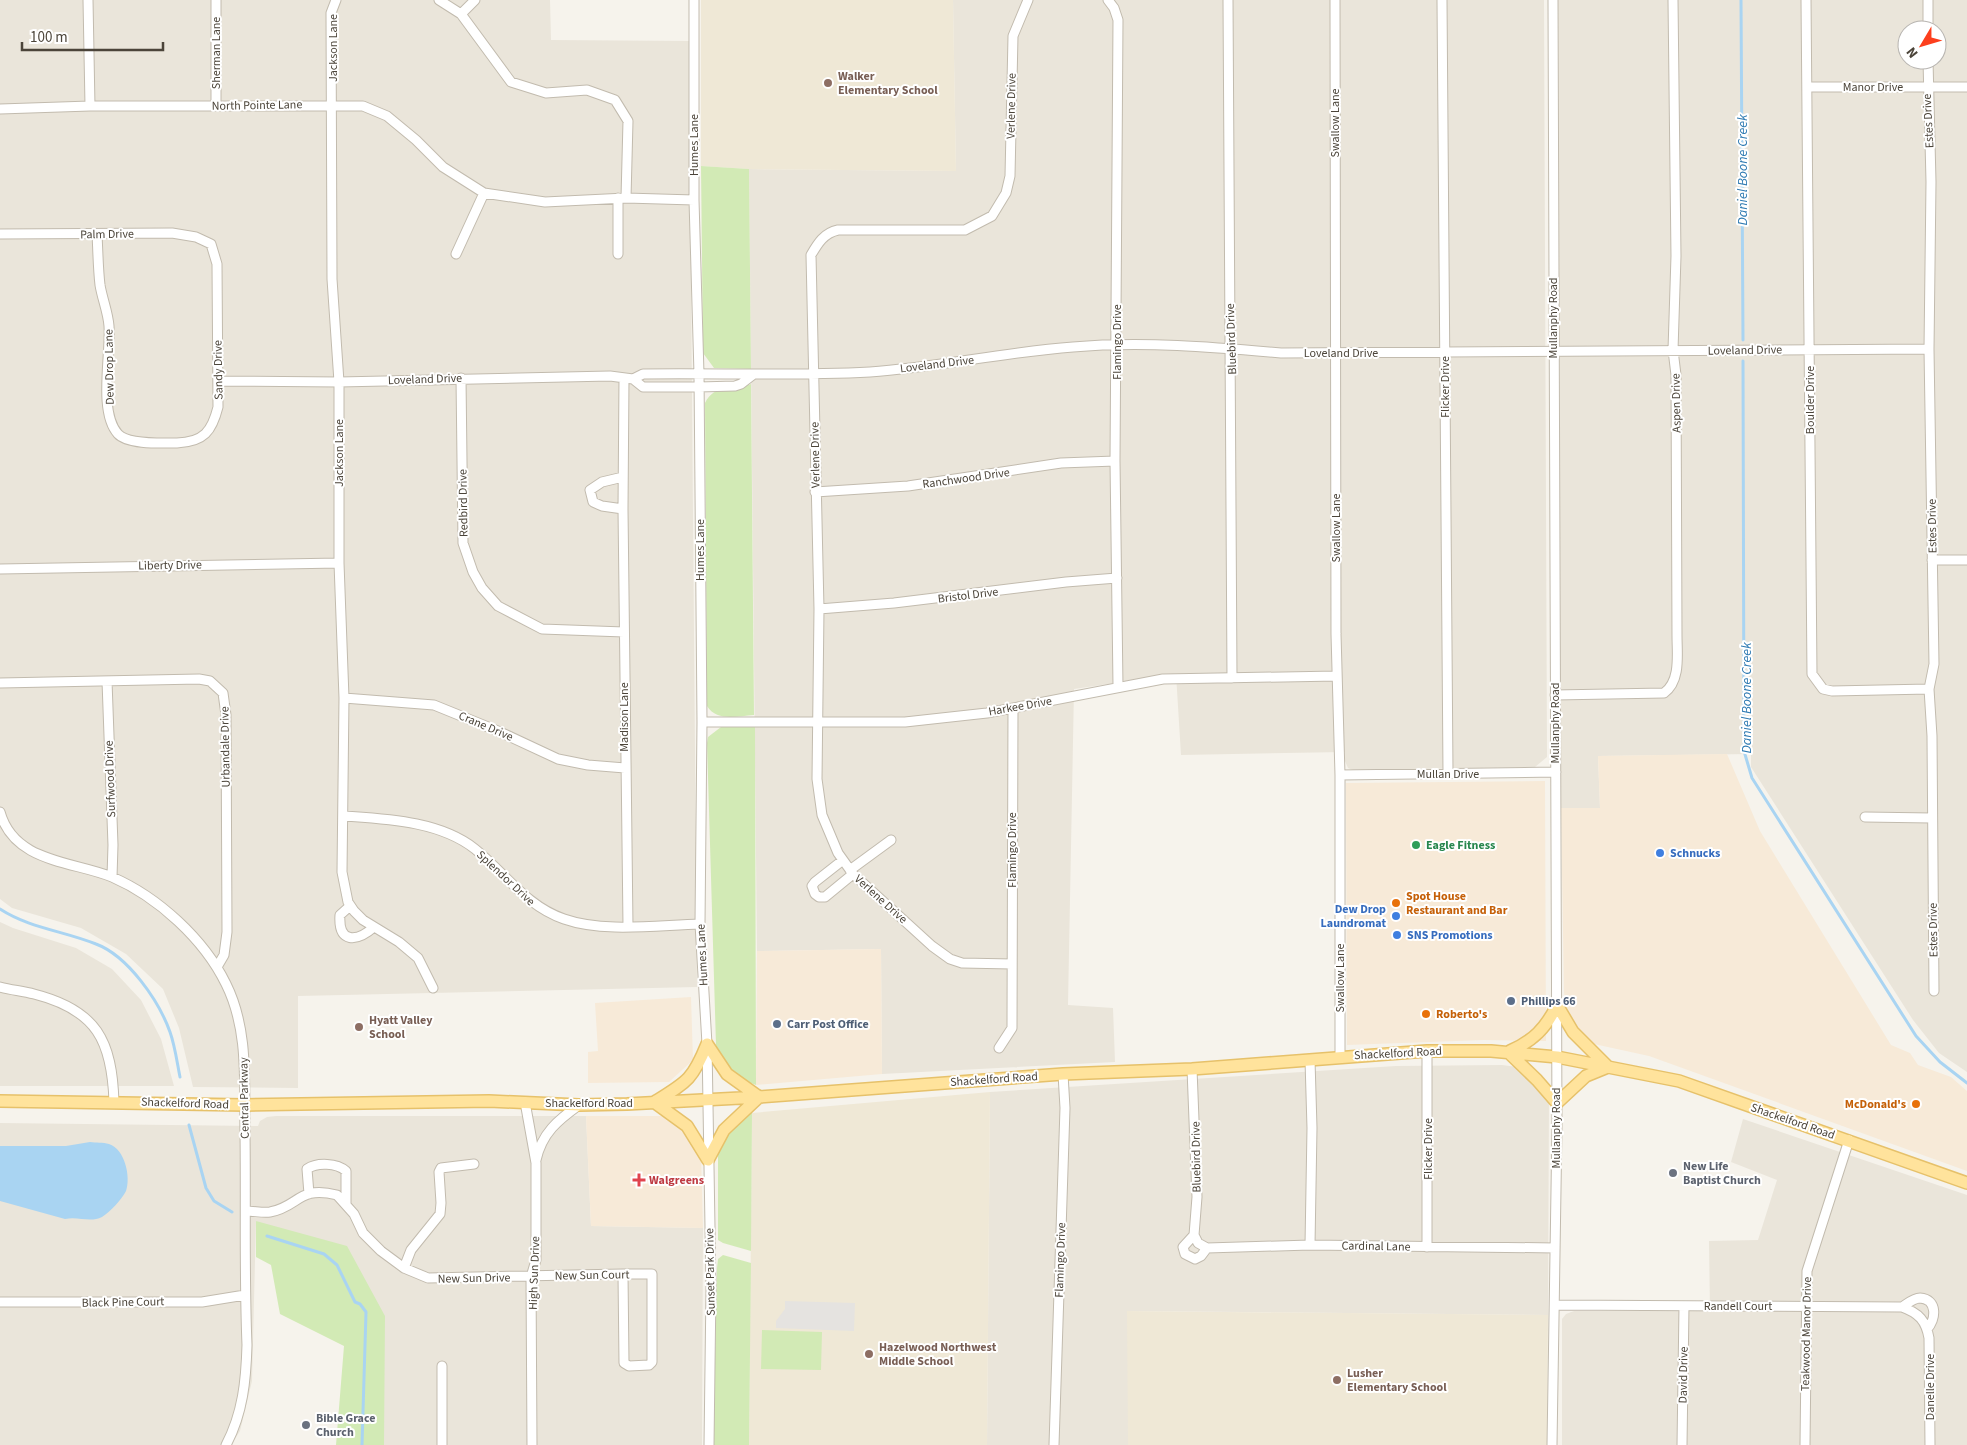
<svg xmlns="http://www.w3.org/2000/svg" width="1967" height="1445" font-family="'Source Sans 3',sans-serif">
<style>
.residential{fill:#eae5da;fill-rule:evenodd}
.commercial{fill:#f7ead8}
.education{fill:#efe8d6}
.green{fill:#d2eab5}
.parking{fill:#e5e3e0}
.water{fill:#a9d4f2}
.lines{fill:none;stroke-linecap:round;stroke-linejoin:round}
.stream{stroke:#a9d4f2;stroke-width:3}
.minor-casing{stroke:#c2bbae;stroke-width:11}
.major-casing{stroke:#e6c16a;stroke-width:14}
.minor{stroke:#fff;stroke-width:9}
.major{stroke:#ffe39c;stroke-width:11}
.education-dot{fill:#8d6e63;stroke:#fff;stroke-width:2}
.leisure-dot{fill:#2e9e5b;stroke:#fff;stroke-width:2}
.shop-dot{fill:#3f7fe0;stroke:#fff;stroke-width:2}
.food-dot{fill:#e8710a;stroke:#fff;stroke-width:2}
.service-dot{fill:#5c6f8a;stroke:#fff;stroke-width:2}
.worship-dot{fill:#6b7280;stroke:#fff;stroke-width:2}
.health-dot{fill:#e0444e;stroke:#fff;stroke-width:2}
.labels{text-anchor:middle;stroke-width:4;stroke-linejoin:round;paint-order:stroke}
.street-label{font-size:12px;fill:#4b4439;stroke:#fff}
.education-label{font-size:12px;font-weight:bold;fill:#785e54;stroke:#fff;text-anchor:start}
.leisure-label{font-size:12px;font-weight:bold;fill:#27864d;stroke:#fff;text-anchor:start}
.shop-label{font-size:12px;font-weight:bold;fill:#366cbe;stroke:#fff;text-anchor:start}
.food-label{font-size:12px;font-weight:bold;fill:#c56008;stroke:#fff;text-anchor:start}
.service-label{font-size:12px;font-weight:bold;fill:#4e5e75;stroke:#fff;text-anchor:start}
.worship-label{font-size:12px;font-weight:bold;fill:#5b616d;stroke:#fff;text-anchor:start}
.health-label{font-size:12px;font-weight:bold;fill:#be3a42;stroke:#fff;text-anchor:start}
.water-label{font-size:14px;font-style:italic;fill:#2e7ab2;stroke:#fff}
</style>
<rect width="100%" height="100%" fill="#f6f3ec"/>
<!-- residential -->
<path class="residential" d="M0 0H550L551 40 689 41 697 987 298 996V1088L193 1087 179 1028 163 989 126 954 81 928 12 908 0 899Z
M953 0H1544L1547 757 1535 767 1353 770 1348 768 1345 761V752L1181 755 1176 674 1074 689 1068 1005 1113 1008 1115 1062 882 1074 881 949 757 951 749 169 956 171Z
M1558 0H1967V1072L1939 1053 1913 1020 1751 767V754L1598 756 1600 808H1561ZM1907 30H1937V60H1907Z
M0 922 13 928 76 948 112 969 141 1000 161 1039 174 1086H0Z
M1502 1065 1517 1067 1549 1097 1548 1315 1128 1311V1445H987L990 1092 1396 1066Z
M276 1116H586L591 1226 703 1228 702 1445H384V1316L256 1221 252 1381 240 1431 231 1445H0V1123L258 1126 260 1121 267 1117Z
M1743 1119 1967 1195V1445H1562V1319L1566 1314 1574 1311H1710L1709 1241 1758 1240 1777 1180 1731 1162Z"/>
<!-- commercial -->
<path class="commercial" d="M1727 754 1760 831 1891 1045 1910 1053 1918 1065 1951 1077 1967 1091V1171L1649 1056 1594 1044 1582 1039 1567 1017 1564 992 1561 808H1600L1598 756Z
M1545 781 1546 1041 1484 1040 1347 1045 1346 783Z
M881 949 882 1074 756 1085 757 951Z
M691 997 693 1060 669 1082 588 1083V1052L598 1051 595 1003Z
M586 1116H668L680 1121 701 1155 703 1228 591 1226Z"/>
<!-- education -->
<path class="education" d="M701 0H953L956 171 749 169 701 166Z
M990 1092 987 1445H749L752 1113Z
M1127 1311 1548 1315 1547 1445H1128Z"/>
<!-- green -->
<path class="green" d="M701 166 749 169 751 369 714 368 703 353Z
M751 384 754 715C737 716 717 722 707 706L705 403C715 383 732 391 751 384Z
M721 727H755L756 1085C735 1077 722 1068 716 1045L707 743 708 737Z
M752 1113 751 1251 723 1243 718 1240V1147L744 1114Z
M256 1221 347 1246 385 1316 384 1445H336L344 1346 280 1314 271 1265 256 1257Z
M723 1255 751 1263 749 1445H713L717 1268 718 1259Z
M762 1330 822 1332 821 1370 761 1369Z"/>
<!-- parking -->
<path class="parking" d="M785 1301 855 1303 854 1331 776 1328V1321L785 1309Z"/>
<!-- water -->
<path class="water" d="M90 1142C96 1143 103 1142 109 1144 125 1149 131 1177 126 1191 122 1199 110 1212 102 1217 90 1223 78 1216 65 1219L0 1201V1146H66Z"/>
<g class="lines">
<!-- stream -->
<path class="stream" d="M1741 0 1743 340
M1743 361 1744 751 1752 778 1916 1036 1940 1062 1967 1083
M0 909C29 928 64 931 96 944 128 956 159 1001 170 1032 175 1046 177 1062 180 1077
M189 1125 206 1188 214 1201 232 1212
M267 1236 324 1254 337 1265 355 1302 360 1304 366 1312 362 1445"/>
<!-- minor casing -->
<g class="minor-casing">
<path id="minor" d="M88 0 90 106
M336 0 331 13 332 279 339 382V563L344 698 342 872 348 902 354 911 363 920 399 942 418 958 433 988
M439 0 461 14 511 82 546 93 587 90 615 100 628 121 626 198
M694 0V200L699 374 702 722 700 924 707 1044 711 1288 709 1445
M1108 0 1114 8 1118 20 1115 461 1118 686
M1228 0 1232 678
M1335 0 1336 634 1340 775V1056
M1442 0 1448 773
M1806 0 1812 674 1823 689 1832 691 1929 689
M461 14 475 0
M1928 30V0
M1928 60 1931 182 1929 349 1934 664 1929 689 1932 736 1934 991
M1809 87H1967
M216 105V0
M0 109 90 106H363L387 116 416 140 443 167 484 193 545 202 626 198 694 200
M0 234 172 233 196 237 211 244 217 264 218 407C212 431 204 442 177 443 163 443 128 445 118 434 98 412 111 355 109 326 108 312 102 298 100 285 98 268 98 251 97 235
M456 254 484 193
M618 254V198
M461 378 463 543 473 572 482 588 498 606 542 629 624 632
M624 378 623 509 628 926
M633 379 643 374C719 373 795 376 870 372 939 367 1005 352 1073 347 1142 341 1213 347 1281 353L1929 349
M218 381 339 382 610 376 633 379 643 387H699L735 386 741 384 754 374
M815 492 908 486 1061 463 1115 461
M623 509 602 506 593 502 590 490 602 482 623 477
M1932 560H1967
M0 569 339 563
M819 609 894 603 1066 582 1117 578
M107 681 113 845 112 877
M0 683 199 679 210 681 223 693 226 715 227 932 224 955 217 967
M1555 695 1664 693C1681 681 1677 654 1677 636L1676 375 1673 350 1676 256 1673 0
M344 698 434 705 498 731 558 759 588 765 625 768
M702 722H905L987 713 1163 679 1337 676
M1340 775 1556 772
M0 812C14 863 73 861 112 877 158 897 204 939 226 984 249 1030 244 1083 245 1133 246 1204 244 1274 247 1345 246 1380 243 1413 226 1445
M344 816C386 819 440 821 475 849 505 873 526 906 564 919 604 933 658 925 700 924
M1865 817 1931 818
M843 860 815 882 812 886 815 894 819 897H825L853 874
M850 870 891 840
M350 906 340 915C338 944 357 942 374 927
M1012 964 962 963 950 959 932 946 853 874 838 853 822 815 817 779 819 609 811 255C818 243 824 233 838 230H965L992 216 1006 193 1010 176 1013 36 1028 0
M0 987C11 990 23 991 34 994 97 1010 112 1041 114 1102
M999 1048 1012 1028 1013 708
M1310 1060 1312 1128 1310 1245
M1192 1069 1197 1197 1194 1235 1198 1243 1207 1248 1310 1245 1555 1248
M525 1102 536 1163V1260L531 1277 532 1445
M536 1160C542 1133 558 1120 579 1105
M309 1194 307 1169C317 1162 337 1163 346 1171V1204
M246 1211C254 1211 263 1213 270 1212 299 1207 298 1185 337 1195L354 1214 363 1233 381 1251 404 1268 428 1278 623 1274H652V1362L649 1365 629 1366 624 1363 623 1274
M1194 1235 1183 1247 1185 1254 1195 1259 1201 1256 1207 1248
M1427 1247V1051
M404 1268 411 1250 440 1214 441 1203 439 1172 441 1168 474 1164
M0 1302H202L245 1295
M1555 1305 1902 1307C1919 1313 1926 1321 1929 1338L1930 1445
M1902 1307C1908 1303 1914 1298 1920 1298 1938 1299 1936 1320 1927 1329
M442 1366V1445
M1054 1445 1065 1108 1063 1074
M1552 1445 1557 1126 1553 0
M1682 1445 1684 1306
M1805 1445 1807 1271 1849 1140"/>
</g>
<!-- major casing -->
<g class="major-casing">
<path id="major" d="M1557 1005 1573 1032 1608 1067
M707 1044 727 1074 759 1097
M1510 1051C1533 1041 1546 1028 1557 1005
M1508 1052 1537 1080 1557 1103 1586 1076 1608 1067
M0 1101 245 1105 489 1101 579 1105 627 1104 759 1097 1063 1074 1192 1069 1427 1051H1491L1557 1057 1679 1081 1967 1183
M656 1101C687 1082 693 1079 707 1044
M654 1102 687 1126 708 1160
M708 1160 724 1130 759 1097"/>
</g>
<!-- minor -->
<use href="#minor" class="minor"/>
<!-- major -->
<use href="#major" class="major"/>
</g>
<!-- markers -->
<g class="education-dot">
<circle cx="828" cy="83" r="5"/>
<circle cx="359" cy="1027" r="5"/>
<circle cx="869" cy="1354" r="5"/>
<circle cx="1337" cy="1380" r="5"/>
</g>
<circle class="leisure-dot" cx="1416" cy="845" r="5"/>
<g class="shop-dot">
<circle cx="1660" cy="853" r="5"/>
<circle cx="1396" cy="916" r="5"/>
<circle cx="1397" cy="935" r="5"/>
</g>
<g class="food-dot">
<circle cx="1396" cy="903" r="5"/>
<circle cx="1426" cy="1014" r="5"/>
<circle cx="1916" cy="1104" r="5"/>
</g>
<g class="service-dot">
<circle cx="1511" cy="1001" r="5"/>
<circle cx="777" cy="1024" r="5"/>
</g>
<g class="worship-dot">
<circle cx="1673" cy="1173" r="5"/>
<circle cx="306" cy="1425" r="5"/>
</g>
<path class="health-dot" d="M636.5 1172.5h5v5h5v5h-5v5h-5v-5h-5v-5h5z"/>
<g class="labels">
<!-- street labels -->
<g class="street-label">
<text transform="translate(333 48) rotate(-90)" y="4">Jackson Lane</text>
<text transform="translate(216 53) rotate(-90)" y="4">Sherman Lane</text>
<text x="1873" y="91">Manor Drive</text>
<text transform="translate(257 105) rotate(-1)" y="4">North Pointe Lane</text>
<text transform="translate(1011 106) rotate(-89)" y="4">Verlene Drive</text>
<text transform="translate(1928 121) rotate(-93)" y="4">Estes Drive</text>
<text transform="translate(1335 123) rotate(-90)" y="4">Swallow Lane</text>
<text transform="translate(694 145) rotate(-90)" y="4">Humes Lane</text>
<text transform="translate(107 234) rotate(-1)" y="4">Palm Drive</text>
<text transform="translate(1553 318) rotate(-90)" y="4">Mullanphy Road</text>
<text transform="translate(1231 339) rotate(-92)" y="4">Bluebird Drive</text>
<text transform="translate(1117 342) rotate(-90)" y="4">Flamingo Drive</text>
<text transform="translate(1745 350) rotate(-1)" y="4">Loveland Drive</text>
<text x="1341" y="357">Loveland Drive</text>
<text transform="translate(937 364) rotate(-7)" y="4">Loveland Drive</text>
<text transform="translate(109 367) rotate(-91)" y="4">Dew Drop Lane</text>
<text transform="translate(218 370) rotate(-91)" y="4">Sandy Drive</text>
<text transform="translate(425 379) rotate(-2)" y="4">Loveland Drive</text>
<text transform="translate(1445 387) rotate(-90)" y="4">Flicker Drive</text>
<text transform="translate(1810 400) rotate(-90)" y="4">Boulder Drive</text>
<text transform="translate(1676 403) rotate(-91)" y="4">Aspen Drive</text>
<text transform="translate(339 453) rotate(-90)" y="4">Jackson Lane</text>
<text transform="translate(815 455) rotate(-91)" y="4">Verlene Drive</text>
<text transform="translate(966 478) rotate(-8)" y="4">Ranchwood Drive</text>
<text transform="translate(463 503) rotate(-91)" y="4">Redbird Drive</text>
<text transform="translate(1932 526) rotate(-91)" y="4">Estes Drive</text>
<text transform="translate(1336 528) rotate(-90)" y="4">Swallow Lane</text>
<text transform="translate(700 550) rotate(-90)" y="4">Humes Lane</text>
<text transform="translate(170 565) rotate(-1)" y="4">Liberty Drive</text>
<text transform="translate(968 595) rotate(-7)" y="4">Bristol Drive</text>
<text transform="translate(1020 706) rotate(-10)" y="4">Harkee Drive</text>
<text transform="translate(624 717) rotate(-90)" y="4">Madison Lane</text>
<text transform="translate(1555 723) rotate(-90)" y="4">Mullanphy Road</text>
<text transform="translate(486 726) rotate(23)" y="4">Crane Drive</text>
<text transform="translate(225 747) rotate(-91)" y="4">Urbandale Drive</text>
<text x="1448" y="778">Mullan Drive</text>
<text transform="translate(110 779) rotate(-92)" y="4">Surfwood Drive</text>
<text transform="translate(1012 850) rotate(-90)" y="4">Flamingo Drive</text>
<text transform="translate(506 878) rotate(43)" y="4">Splendor Drive</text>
<text transform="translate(881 899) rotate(42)" y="4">Verlene Drive</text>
<text transform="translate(1933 930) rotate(-91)" y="4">Estes Drive</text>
<text transform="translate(702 955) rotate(-93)" y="4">Humes Lane</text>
<text transform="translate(1340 978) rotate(-90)" y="4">Swallow Lane</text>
<text transform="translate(1398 1053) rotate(-3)" y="4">Shackelford Road</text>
<text transform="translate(994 1079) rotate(-4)" y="4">Shackelford Road</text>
<text transform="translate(244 1098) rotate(-91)" y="4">Central Parkway</text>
<text transform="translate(185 1103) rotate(2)" y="4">Shackelford Road</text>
<text x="589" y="1107">Shackelford Road</text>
<text transform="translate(1793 1121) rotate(19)" y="4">Shackelford Road</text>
<text transform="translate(1556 1128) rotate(-90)" y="4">Mullanphy Road</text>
<text transform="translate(1428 1149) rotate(-90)" y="4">Flicker Drive</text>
<text transform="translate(1196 1157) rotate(-91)" y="4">Bluebird Drive</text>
<text transform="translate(1376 1246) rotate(1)" y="4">Cardinal Lane</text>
<text transform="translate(1060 1260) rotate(-88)" y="4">Flamingo Drive</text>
<text transform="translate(710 1272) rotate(-91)" y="4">Sunset Park Drive</text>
<text transform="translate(534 1273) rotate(-88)" y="4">High Sun Drive</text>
<text transform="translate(592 1275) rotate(-1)" y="4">New Sun Court</text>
<text transform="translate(474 1278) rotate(-1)" y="4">New Sun Drive</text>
<text transform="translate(123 1302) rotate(-1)" y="4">Black Pine Court</text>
<text x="1738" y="1310">Randell Court</text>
<text transform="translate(1806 1334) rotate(-89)" y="4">Teakwood Manor Drive</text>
<text transform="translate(1683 1375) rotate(-89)" y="4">David Drive</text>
<text transform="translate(1930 1387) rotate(-90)" y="4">Danelle Drive</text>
</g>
<!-- education labels -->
<g class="education-label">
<text x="838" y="80">Walker<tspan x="838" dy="14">Elementary School</tspan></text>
<text x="369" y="1024">Hyatt Valley<tspan x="369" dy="14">School</tspan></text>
<text x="879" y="1351">Hazelwood Northwest<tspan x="879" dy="14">Middle School</tspan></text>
<text x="1347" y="1377">Lusher<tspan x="1347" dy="14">Elementary School</tspan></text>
</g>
<!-- leisure labels -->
<g class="leisure-label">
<text x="1426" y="849">Eagle Fitness</text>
</g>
<!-- shop labels -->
<g class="shop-label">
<text x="1670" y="857">Schnucks</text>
<text x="1386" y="913" text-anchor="end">Dew Drop<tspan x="1386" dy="14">Laundromat</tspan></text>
<text x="1407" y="939">SNS Promotions</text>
</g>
<!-- food labels -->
<g class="food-label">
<text x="1406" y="900">Spot House<tspan x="1406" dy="14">Restaurant and Bar</tspan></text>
<text x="1436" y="1018">Roberto's</text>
<text x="1906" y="1108" text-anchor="end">McDonald's</text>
</g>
<!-- service labels -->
<g class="service-label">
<text x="1521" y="1005">Phillips 66</text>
<text x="787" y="1028">Carr Post Office</text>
</g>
<!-- worship labels -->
<g class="worship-label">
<text x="1683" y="1170">New Life<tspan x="1683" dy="14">Baptist Church</tspan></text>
<text x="316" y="1422">Bible Grace<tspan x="316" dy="14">Church</tspan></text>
</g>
<!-- health labels -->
<g class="health-label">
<text x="649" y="1184">Walgreens</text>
</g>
<!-- water labels -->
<g class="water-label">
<text transform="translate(1742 170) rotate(-90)" y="5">Daniel Boone Creek</text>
<text transform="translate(1746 698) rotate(-90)" y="5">Daniel Boone Creek</text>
</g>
</g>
<!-- north arrow -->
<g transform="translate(1922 45) rotate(232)"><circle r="24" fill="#ffffff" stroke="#b7b4b0"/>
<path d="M0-4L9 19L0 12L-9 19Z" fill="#fc3f1d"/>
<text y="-8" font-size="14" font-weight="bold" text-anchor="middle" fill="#4b4439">N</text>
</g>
<!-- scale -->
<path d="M22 42v8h141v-8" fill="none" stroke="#4b4439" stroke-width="2.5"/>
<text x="30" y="42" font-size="15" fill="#4b4439" stroke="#ffffff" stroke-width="4" paint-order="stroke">100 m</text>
</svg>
